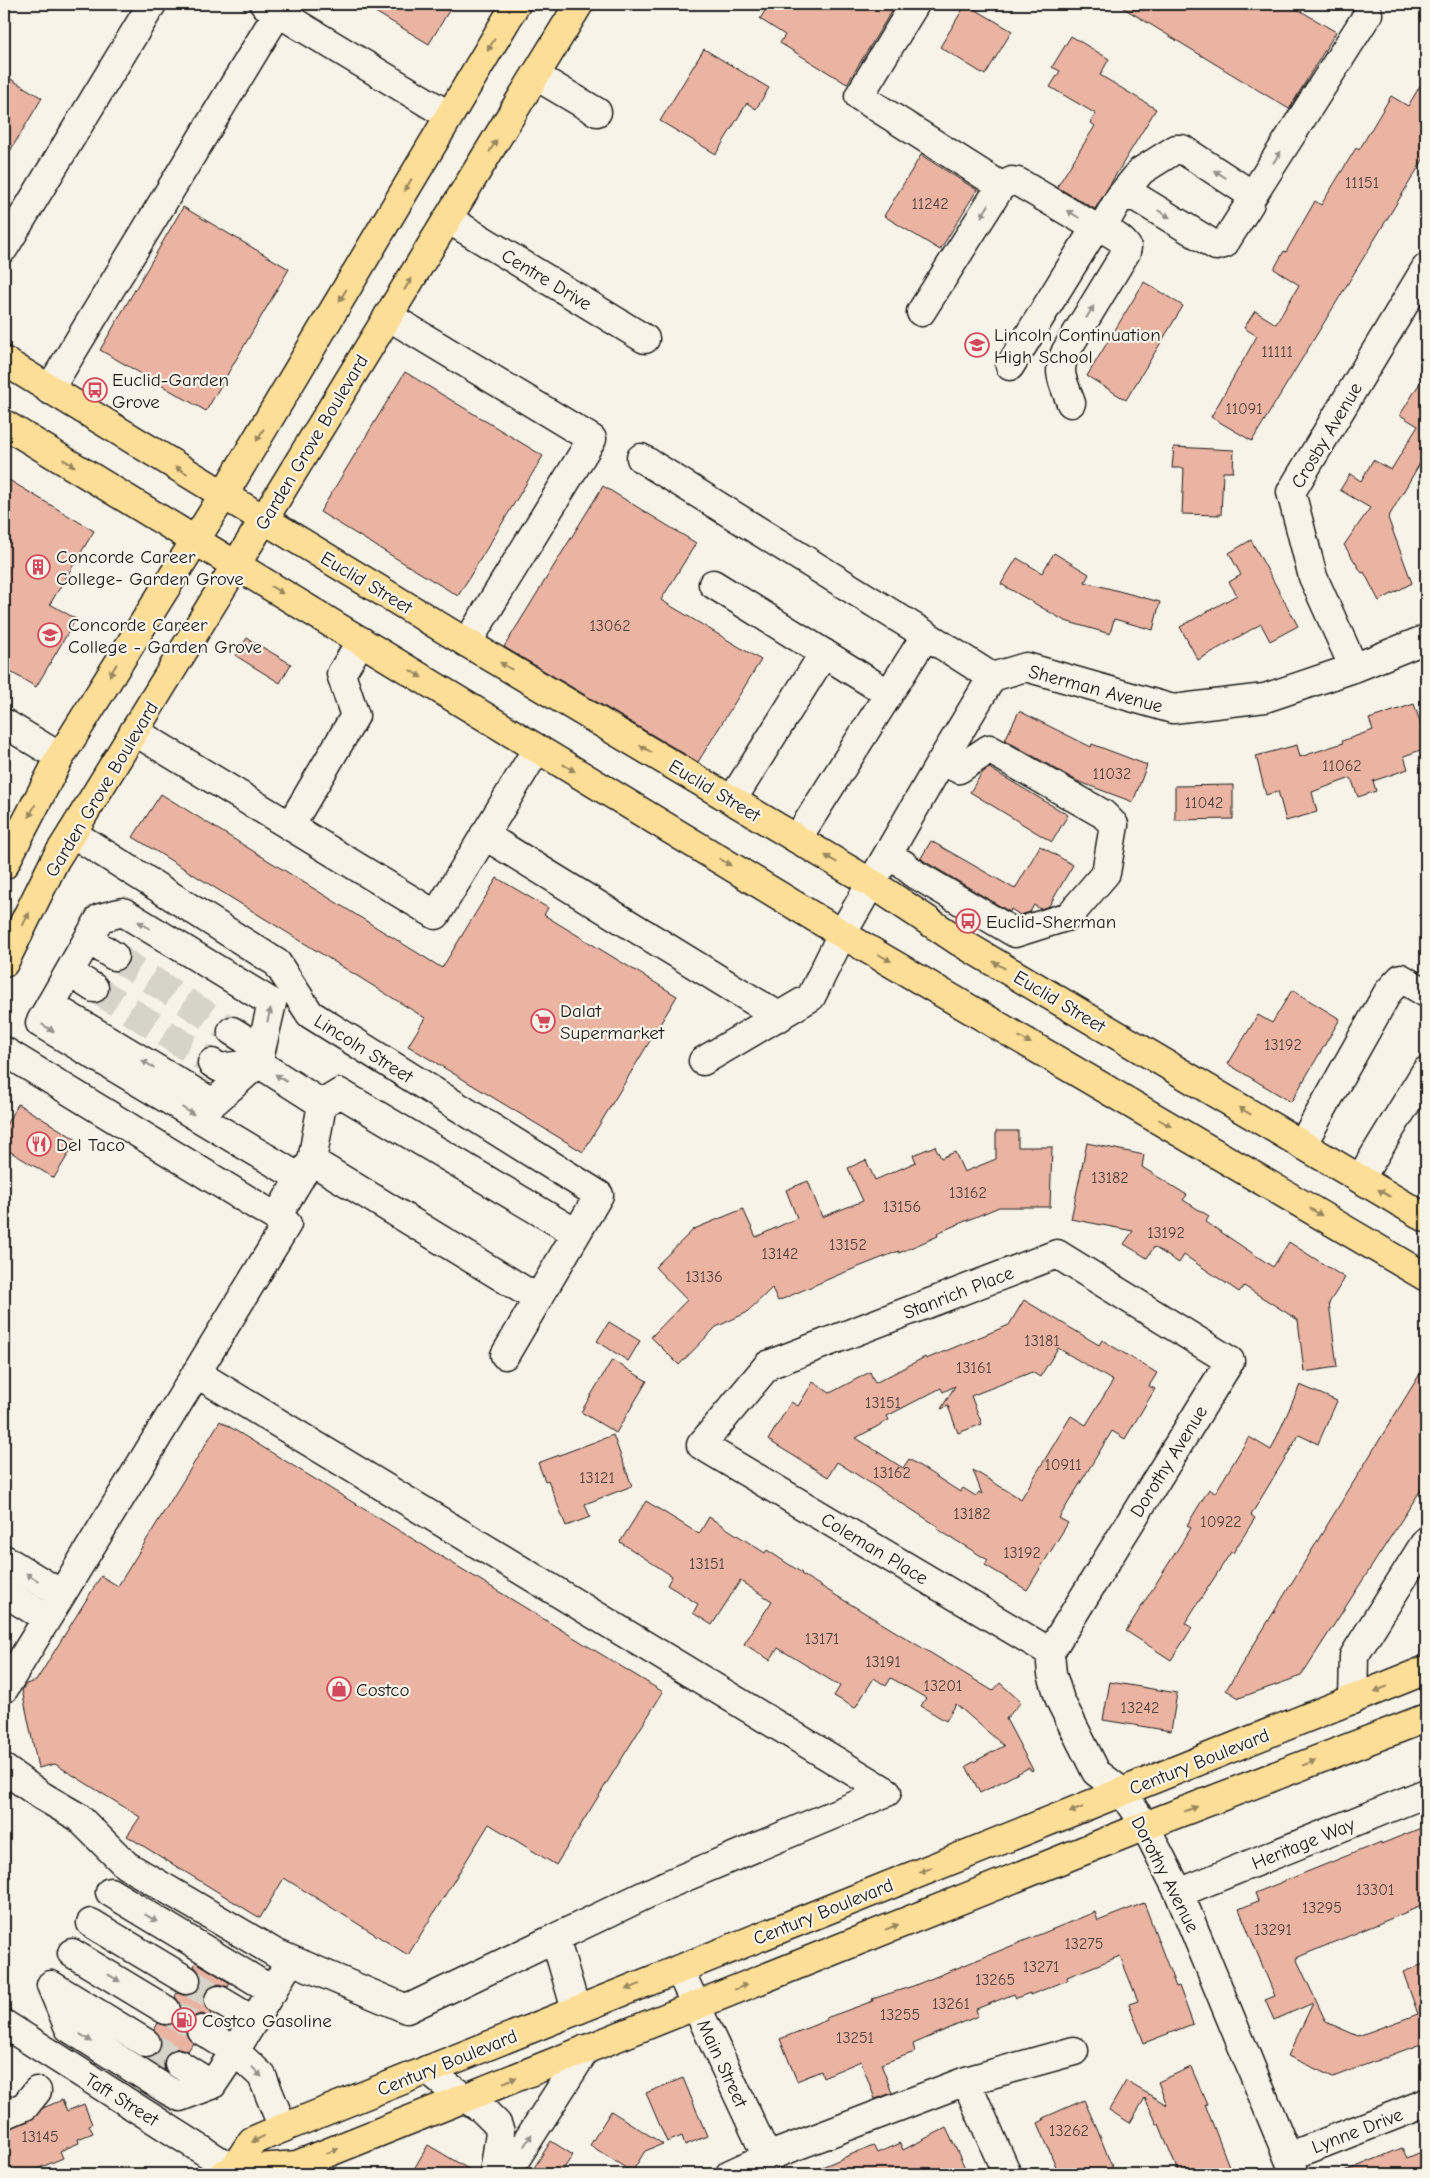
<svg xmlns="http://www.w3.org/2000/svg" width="1430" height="2178" font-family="'Comic Neue',sans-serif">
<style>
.building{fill:#ebb3a2;stroke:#1c1c1c;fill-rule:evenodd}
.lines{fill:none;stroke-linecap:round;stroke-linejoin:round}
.minor-tunnel{stroke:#d6d3c9;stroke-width:28;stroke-dasharray:28 14;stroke-linecap:butt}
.minor-casing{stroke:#1c1c1c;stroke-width:31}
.major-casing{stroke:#1c1c1c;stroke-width:31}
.minor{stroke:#f7f3e8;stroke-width:28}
.major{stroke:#fdde96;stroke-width:28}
.oneway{fill:#98875f}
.oneway2{fill:#94928c}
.labels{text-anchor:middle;stroke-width:4.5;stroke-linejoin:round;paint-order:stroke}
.number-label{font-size:16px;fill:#50423e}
.street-label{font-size:19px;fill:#1c1c1c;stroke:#f7f3e8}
.poi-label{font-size:19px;fill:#1c1c1c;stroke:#f7f3e8;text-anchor:start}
</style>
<rect width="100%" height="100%" fill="#f7f3e8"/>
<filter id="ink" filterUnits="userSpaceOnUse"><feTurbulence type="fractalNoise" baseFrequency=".02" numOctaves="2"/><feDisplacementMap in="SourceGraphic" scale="10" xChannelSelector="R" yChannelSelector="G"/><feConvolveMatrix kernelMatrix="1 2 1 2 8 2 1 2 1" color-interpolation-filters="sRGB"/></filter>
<g filter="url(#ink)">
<!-- building -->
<path class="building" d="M362 4H453L429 44Z
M769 4H896L847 84 780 43 785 35 760 19Z
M966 4 1012 31 985 75 940 47Z
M1117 4H1289L1336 32 1289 109Z
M1071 36 1109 59 1100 75 1156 109 1095 209 1057 187 1095 126 1091 123 1096 114 1050 87 1060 71 1052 67Z
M704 49 769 88 756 109 747 103 716 154 660 121Z
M4 75 42 98 4 161Z
M1426 76V155L1252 441 1211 417 1257 336 1244 328 1255 311 1276 324 1299 285 1274 269 1284 251 1286 252 1315 201 1321 205 1356 148 1359 150 1391 96 1408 106Z
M921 155 977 190 940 250 884 216Z
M183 207 289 269 206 411 100 350Z
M1144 282 1183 306 1126 400 1087 376Z
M405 372 543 456 458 596 320 512Z
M1426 373V453L1388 518 1412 583 1379 601 1364 572 1362 573 1344 545 1370 508 1340 490 1350 474 1361 481 1373 460 1391 470 1418 426 1400 415Z
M1174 447 1234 450 1233 472H1223L1221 515 1182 514 1184 468H1172Z
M4 477 94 531 50 604 76 619 36 687 4 668Z
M603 486 696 543 661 600 761 660 698 762 504 647Z
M1251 540 1298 626 1270 641 1261 624 1198 660 1180 627 1237 595 1229 582 1241 575 1229 553Z
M1054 553 1089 574 1085 582 1160 602 1153 630 1114 619 1110 634 1065 621 1001 584 1017 558 1042 573Z
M247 638 291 664 280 683 236 656Z
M1414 704 1426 740V748L1404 756 1408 769 1373 781 1376 791 1358 797 1351 778 1312 792 1317 812 1286 821 1278 791 1266 795 1256 756 1297 745 1300 757 1343 743 1342 741 1373 730 1369 719Z
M1019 711 1091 747 1092 744 1147 765 1133 802 1077 781 1005 740Z
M989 768 1068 815 1052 842 970 792 982 773Z
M1233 785V819L1175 820V786Z
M161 794 442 968 497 878 548 908 544 915 677 996 583 1152 408 1046 425 1018 133 837Z
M931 841 1015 889 1040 846 1073 865 1049 906 1040 909 1034 905 1030 912 1020 915 1011 909 1010 912 924 861 921 858Z
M1292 990 1340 1019 1291 1102 1228 1064 1258 1015 1272 1023Z
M18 1104 77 1140 54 1178 4 1148V1128Z
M996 1131H1018V1147H1052L1050 1207H999L937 1233 938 1236 899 1253V1251L838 1275 778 1301 772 1288 746 1313 716 1327 679 1365 651 1337 687 1300 655 1267 694 1229 743 1209 756 1237 797 1218 786 1190 808 1181 822 1217 863 1201 848 1168 866 1160 875 1180 916 1162 913 1155 935 1146 941 1158 955 1152 964 1172 996 1159Z
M1087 1143 1144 1155 1142 1167 1187 1195 1183 1200 1209 1216 1206 1222 1273 1267 1289 1242 1345 1278 1329 1303 1337 1367 1304 1372 1298 1320 1244 1286 1239 1292 1184 1255 1179 1263 1154 1247 1147 1258 1124 1244 1133 1231 1071 1219Z
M1024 1300 1099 1345 1102 1340 1157 1373 1149 1386 1155 1389 1125 1439 1112 1431 1059 1518 1068 1523 1027 1590 985 1565 988 1560 937 1529 939 1527 837 1462 828 1477 768 1440 791 1402 798 1406 813 1382 830 1393 870 1372 875 1383 925 1357 926 1359 1009 1325ZM1058 1348 1113 1381 1086 1425 1071 1416 1021 1499 973 1470 982 1494 979 1492 976 1496 963 1488 960 1492 909 1459 903 1468 856 1438 889 1420 887 1416 941 1388 943 1392 955 1386 941 1409 948 1406 958 1433 982 1424 971 1396 1032 1372 1040 1377Z
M609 1322 640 1341 628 1361 597 1341Z
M612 1360 647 1381 616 1433 581 1412Z
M1426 1364V1482L1301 1676 1239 1698 1226 1690Z
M1300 1385 1337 1401 1318 1444 1299 1435 1251 1515 1255 1518 1233 1553 1231 1552 1185 1623 1192 1628 1171 1660 1126 1631 1191 1528 1187 1525 1209 1489 1215 1493 1249 1437 1271 1450Z
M220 1421 663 1692 556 1865 489 1824 408 1955 284 1878 260 1918 127 1836 140 1817 55 1764 38 1768 22 1690 26 1684 36 1681 101 1576 118 1586Z
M613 1435 632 1486 585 1504 590 1517 566 1526 548 1480 545 1481 538 1463Z
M646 1501 699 1534 709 1517 765 1553 767 1550 802 1573 801 1574 993 1691 1000 1683 1021 1702 1006 1719 1033 1770 1032 1771 1028 1768 980 1793 966 1766 1004 1746 956 1704 946 1721 921 1706 926 1698 891 1678 886 1686 874 1678 855 1708 834 1696 840 1686 778 1648 770 1660 744 1644 772 1601 740 1581 712 1625 693 1613 698 1604 667 1585 672 1576 620 1542Z
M1110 1682 1177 1693 1171 1731 1103 1720Z
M1426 1826V1904L1296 1958 1326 2022 1358 2036 1418 2014 1403 1972 1426 1963V2042L1333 2077 1288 2056 1313 2003 1274 2020 1265 2000 1275 1996 1239 1909 1258 1901 1255 1893 1381 1842V1844Z
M1144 1903 1176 1987 1179 1986 1193 2024 1144 2043 1129 2004 1138 2001 1120 1956 1067 1977 1068 1980 1030 1995V1993L1016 1998 1014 1994 976 2009 978 2016 913 2044 915 2052 881 2064 892 2093 875 2099 861 2061 823 2077 821 2071 797 2081 780 2039 827 2020 826 2018 873 2001 872 1999 913 1986 1095 1912 1098 1921Z
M196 1962 230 1983 228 1987 220 1984 212 1986 206 1992 203 2000 206 2008 211 2014 209 2017 202 2014 194 2016 188 2021 185 2030 188 2038 193 2043 188 2051 179 2048 172 2050 166 2055 163 2063 165 2070 146 2058 153 2057 159 2052 162 2044 160 2036 154 2030 158 2023 166 2026 174 2023 179 2018 182 2010 179 2002 175 1997 177 1993 186 1996 194 1993 199 1988 202 1980 199 1972 194 1966Z
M1191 2067 1207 2104H1205L1232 2174H1179L1159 2124H1157L1145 2098 1130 2123 1109 2110 1126 2081 1167 2105 1158 2082Z
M683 2078 707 2136 685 2145 682 2136 667 2142 646 2093Z
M62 2100 67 2111 84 2104 92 2124 89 2125 93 2133 78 2139 79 2143 60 2151 63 2158 25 2174H15L12 2167 4 2171V2130L31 2120 43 2108Z
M1084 2100 1097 2129 1115 2174H1059L1038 2123 1044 2120 1043 2118Z
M611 2111 663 2144 645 2151 632 2172 590 2145Z
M946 2128 968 2174H806L873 2145 877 2153 900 2143 903 2150Z
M551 2141 573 2155 560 2174H530Z
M428 2145 477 2174H411Z
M1402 2148 1407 2158 1426 2150V2174H1339Z"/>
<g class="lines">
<!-- minor-tunnel -->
<path class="minor-tunnel" d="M114 956 232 1031
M94 988 212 1063
M186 1980 219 2000
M166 2010 201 2030
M146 2043 179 2064"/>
<!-- minor casing -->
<g class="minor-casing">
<path id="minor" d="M264 4 448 115
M915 4 859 96 1001 186
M536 76 597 112
M1251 198 1368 14
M448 219 645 339
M1102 228 1120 197 1141 171 1176 149H1182L1249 193 1250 203 1224 244 1216 246 1136 197H1120
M4 248 152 4
M921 312 1001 186 1012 181 1018 182 1096 228
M388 316 592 439 467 643
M1010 366 1092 233 1096 228C1106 228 1122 239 1127 247L1126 252 1066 351C1056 373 1063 381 1071 403
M49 390 283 4
M641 458 926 635 797 839
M713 584 889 694
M926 635 992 677
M1354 668 1313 577 1291 492 1426 268
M4 723 60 757
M134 731 436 915 537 749
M732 800 824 653
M290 826 355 716 341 674 361 641
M72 833 277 963 310 1014 599 1195 505 1355
M484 835 780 1017
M888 856 903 864 915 874 1015 933 1069 916 1106 873 1114 825 1103 814 989 749 959 769 942 761
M88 939 114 956
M69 972 94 988
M50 1005 213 1103 258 1063 272 1003 123 912 100 918 40 1023 300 1178 276 1218
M232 1031 248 1041 258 1063
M4 1051 287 1224 4 1689
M703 1061 811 997 842 934 935 772 992 677 1026 667 1173 709 1265 698 1354 668 1426 639
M212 1063 220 1068 258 1063 322 1104
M1302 1145 1388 992 1401 978 1426 993
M312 1161 322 1104 340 1093 576 1233
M301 1176 312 1161 538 1299
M1360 1179 1426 1071
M196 1373 887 1792 664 1886 555 1938
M4 1559 61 1594
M4 1592 46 1618
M1050 1652 701 1445 768 1365 1057 1254 1230 1361 1050 1652 1052 1674 1060 1700 1096 1772 1122 1792 1145 1826 1179 1893 1295 2174
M1353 1700 1354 1656 1426 1541
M4 1769 42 1796 78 1817 126 1865 275 1953 407 2009 555 1938 576 2010
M110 1892 273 1991
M1179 1893 1426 1793
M91 1923 186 1980
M72 1953 166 2010
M679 1969 767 2157
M51 1985 69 2028 167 2090 180 2097 212 2085
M51 1985 146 2043
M219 2000 254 2021
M4 2024 240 2174
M179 2064 212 2085 235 2051 201 2030
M427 2070 446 2085 482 2109 497 2124 500 2132 494 2174
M966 2081 1007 2174
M4 2115 25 2106 37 2091
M283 2128 262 2076 235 2051 291 1960
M1288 2157 1426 2103
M495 2174 517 2157 586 2049
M730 2174 767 2157 966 2081 1074 2051"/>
</g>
<!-- major casing -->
<g class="major-casing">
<path id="major" d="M4 361 452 634 873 884 960 942 1426 1218
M4 424 842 934 1426 1277
M4 865 60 757 223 496 516 4
M4 963 55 860 72 833 579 4
M233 2170 252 2141 283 2128 1426 1670
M223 2174 233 2170 297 2165 1145 1826 1426 1718"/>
</g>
<!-- minor -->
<use href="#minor" class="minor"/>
<!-- major -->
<use href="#major" class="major"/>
</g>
<!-- one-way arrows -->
<defs><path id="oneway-solid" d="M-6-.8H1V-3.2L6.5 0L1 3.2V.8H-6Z" transform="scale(1.25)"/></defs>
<g class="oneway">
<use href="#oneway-solid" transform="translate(491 45) rotate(121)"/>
<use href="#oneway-solid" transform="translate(493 146) rotate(-58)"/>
<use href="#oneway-solid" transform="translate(408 185) rotate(120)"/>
<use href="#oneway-solid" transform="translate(408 284) rotate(-58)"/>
<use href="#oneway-solid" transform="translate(343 295) rotate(121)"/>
<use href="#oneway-solid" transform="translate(260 435) rotate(121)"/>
<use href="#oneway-solid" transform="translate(69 463) rotate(31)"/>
<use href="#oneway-solid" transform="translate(181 470) rotate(-149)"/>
<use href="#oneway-solid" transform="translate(277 590) rotate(31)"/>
<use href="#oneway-solid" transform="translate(506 666) rotate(-149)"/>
<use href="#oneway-solid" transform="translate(113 670) rotate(122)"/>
<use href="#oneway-solid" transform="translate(416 674) rotate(32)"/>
<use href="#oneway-solid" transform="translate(646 749) rotate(-149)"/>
<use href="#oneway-solid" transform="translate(569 768) rotate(31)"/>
<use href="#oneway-solid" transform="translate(32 811) rotate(117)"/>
<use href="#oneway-solid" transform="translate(831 859) rotate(-149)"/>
<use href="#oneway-solid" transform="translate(725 862) rotate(31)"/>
<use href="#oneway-solid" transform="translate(26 919) rotate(-63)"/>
<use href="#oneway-solid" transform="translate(885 958) rotate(30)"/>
<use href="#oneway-solid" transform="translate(999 965) rotate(-149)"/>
<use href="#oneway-solid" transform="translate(1025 1040) rotate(30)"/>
<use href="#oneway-solid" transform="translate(1245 1111) rotate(-149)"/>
<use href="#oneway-solid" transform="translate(1165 1123) rotate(30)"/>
<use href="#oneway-solid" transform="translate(1384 1193) rotate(-149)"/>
<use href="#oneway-solid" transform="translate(1316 1212) rotate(31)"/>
<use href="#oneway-solid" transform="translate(1381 1689) rotate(158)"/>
<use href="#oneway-solid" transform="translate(1309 1763) rotate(-21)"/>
<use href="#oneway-solid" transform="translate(1191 1809) rotate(-21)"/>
<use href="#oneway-solid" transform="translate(1076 1810) rotate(158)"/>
<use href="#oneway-solid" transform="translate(926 1870) rotate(158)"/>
<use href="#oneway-solid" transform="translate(892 1927) rotate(-22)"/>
<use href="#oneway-solid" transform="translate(633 1987) rotate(158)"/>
<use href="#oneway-solid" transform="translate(741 1987) rotate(-22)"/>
<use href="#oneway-solid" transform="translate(510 2080) rotate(-22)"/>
<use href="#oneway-solid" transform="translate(258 2139) rotate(153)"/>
<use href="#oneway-solid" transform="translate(332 2151) rotate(-22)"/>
</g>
<g class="oneway2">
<use href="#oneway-solid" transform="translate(1277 157) rotate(-58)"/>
<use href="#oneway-solid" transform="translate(1220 174) rotate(-147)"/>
<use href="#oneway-solid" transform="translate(985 211) rotate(122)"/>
<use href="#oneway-solid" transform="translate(1073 214) rotate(-148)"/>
<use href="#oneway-solid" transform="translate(1164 214) rotate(31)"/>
<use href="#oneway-solid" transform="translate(1090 312) rotate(-58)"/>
<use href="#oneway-solid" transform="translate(144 925) rotate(-149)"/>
<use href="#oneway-solid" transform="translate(269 1015) rotate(-77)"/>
<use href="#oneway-solid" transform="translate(48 1028) rotate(31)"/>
<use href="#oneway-solid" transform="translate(148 1064) rotate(-149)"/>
<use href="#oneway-solid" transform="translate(281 1078) rotate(-147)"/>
<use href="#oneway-solid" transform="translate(188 1111) rotate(31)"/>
<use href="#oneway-solid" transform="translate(32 1577) rotate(-149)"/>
<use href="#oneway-solid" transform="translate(151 1918) rotate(31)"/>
<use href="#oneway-solid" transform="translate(114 1978) rotate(31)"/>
<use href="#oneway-solid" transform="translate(86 2038) rotate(33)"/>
<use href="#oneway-solid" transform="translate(257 2072) rotate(46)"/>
<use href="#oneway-solid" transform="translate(528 2140) rotate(-57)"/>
</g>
</g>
<!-- icons -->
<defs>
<g id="school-ring" transform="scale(1.25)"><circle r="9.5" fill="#f7f3e8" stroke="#d1495b" stroke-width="1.5"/><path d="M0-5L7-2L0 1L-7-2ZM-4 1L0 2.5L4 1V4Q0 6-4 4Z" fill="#d1495b"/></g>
<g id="bus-ring" transform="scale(1.25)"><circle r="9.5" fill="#f7f3e8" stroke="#d1495b" stroke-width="1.5"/><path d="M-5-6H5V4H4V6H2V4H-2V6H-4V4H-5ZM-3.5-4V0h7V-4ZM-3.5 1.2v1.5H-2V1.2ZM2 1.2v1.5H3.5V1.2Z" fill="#d1495b"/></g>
<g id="building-ring" transform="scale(1.25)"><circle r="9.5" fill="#f7f3e8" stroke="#d1495b" stroke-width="1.5"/><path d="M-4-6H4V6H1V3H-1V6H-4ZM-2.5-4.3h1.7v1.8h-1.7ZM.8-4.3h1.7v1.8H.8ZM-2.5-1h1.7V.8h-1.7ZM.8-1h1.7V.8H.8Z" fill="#d1495b"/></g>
<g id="university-ring" transform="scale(1.25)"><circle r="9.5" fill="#f7f3e8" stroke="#d1495b" stroke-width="1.5"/><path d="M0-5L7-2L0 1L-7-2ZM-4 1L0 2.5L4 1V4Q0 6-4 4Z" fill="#d1495b"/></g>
<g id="supermarket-ring" transform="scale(1.25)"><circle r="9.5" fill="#f7f3e8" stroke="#d1495b" stroke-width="1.5"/><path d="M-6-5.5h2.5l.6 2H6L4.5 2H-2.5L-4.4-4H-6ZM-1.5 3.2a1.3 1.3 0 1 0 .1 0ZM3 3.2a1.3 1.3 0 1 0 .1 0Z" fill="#d1495b"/></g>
<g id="restaurant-ring" transform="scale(1.25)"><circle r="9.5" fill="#f7f3e8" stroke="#d1495b" stroke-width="1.5"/><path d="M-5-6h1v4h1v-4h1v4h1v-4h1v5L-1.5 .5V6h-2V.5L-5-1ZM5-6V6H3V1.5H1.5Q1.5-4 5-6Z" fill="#d1495b"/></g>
<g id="shop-ring" transform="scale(1.25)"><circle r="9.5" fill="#f7f3e8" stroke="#d1495b" stroke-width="1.5"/><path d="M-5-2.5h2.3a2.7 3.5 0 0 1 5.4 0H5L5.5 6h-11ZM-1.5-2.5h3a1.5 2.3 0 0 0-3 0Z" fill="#d1495b"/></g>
<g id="fuel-ring" transform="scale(1.25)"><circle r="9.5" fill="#f7f3e8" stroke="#d1495b" stroke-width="1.5"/><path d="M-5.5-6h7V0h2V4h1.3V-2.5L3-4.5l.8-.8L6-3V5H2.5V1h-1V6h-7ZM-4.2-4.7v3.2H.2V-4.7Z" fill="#d1495b"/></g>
</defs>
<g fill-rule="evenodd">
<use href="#school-ring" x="977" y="345"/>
<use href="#bus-ring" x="95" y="390"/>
<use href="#building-ring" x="38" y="567"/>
<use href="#university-ring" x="50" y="635"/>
<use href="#bus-ring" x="968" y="921"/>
<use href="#supermarket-ring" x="543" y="1021"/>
<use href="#restaurant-ring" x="39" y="1144"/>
<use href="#shop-ring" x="339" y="1689"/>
<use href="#fuel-ring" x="184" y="2020"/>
</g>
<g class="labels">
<!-- number labels -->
<g class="number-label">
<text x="1362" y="188">11151</text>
<text x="930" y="209">11242</text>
<text x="1277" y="357">11111</text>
<text x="1244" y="414">11091</text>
<text x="610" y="631">13062</text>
<text x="1342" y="771">11062</text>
<text x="1112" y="779">11032</text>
<text x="1204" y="808">11042</text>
<text x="1283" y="1050">13192</text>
<text x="1110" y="1183">13182</text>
<text x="968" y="1198">13162</text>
<text x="902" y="1212">13156</text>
<text x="1166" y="1238">13192</text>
<text x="848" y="1250">13152</text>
<text x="780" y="1259">13142</text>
<text x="704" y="1282">13136</text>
<text x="1042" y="1346">13181</text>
<text x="974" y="1373">13161</text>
<text x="883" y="1408">13151</text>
<text x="1063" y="1470">10911</text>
<text x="892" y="1478">13162</text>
<text x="597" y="1483">13121</text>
<text x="972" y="1519">13182</text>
<text x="1221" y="1527">10922</text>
<text x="1022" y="1558">13192</text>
<text x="707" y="1569">13151</text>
<text x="822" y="1644">13171</text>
<text x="883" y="1667">13191</text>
<text x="943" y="1691">13201</text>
<text x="1140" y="1713">13242</text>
<text x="1375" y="1895">13301</text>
<text x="1322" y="1913">13295</text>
<text x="1273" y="1935">13291</text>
<text x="1084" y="1949">13275</text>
<text x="1041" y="1972">13271</text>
<text x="995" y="1985">13265</text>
<text x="951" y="2009">13261</text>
<text x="900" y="2020">13255</text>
<text x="855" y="2043">13251</text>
<text x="1069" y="2136">13262</text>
<text x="40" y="2142">13145</text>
</g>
<!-- street labels -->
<g class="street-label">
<text transform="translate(547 279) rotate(31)" y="7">Centre Drive</text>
<text transform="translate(1326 435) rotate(-59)" y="7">Crosby Avenue</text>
<text transform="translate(311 442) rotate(-59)" y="7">Garden Grove Boulevard</text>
<text transform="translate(367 582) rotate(31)" y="7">Euclid Street</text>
<text transform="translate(1096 688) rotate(15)" y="7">Sherman Avenue</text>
<text transform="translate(101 789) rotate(-59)" y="7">Garden Grove Boulevard</text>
<text transform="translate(715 790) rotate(31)" y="7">Euclid Street</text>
<text transform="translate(1060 1001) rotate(31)" y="7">Euclid Street</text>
<text transform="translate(364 1048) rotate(32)" y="7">Lincoln Street</text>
<text transform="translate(958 1292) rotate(-21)" y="7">Stanrich Place</text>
<text transform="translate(1168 1461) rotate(-58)" y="7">Dorothy Avenue</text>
<text transform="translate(875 1548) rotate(31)" y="7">Coleman Place</text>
<text transform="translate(1199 1761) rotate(-22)" y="7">Century Boulevard</text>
<text transform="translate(1303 1843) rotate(-22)" y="7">Heritage Way</text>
<text transform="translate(1166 1874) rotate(63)" y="7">Dorothy Avenue</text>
<text transform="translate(823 1911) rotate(-22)" y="7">Century Boulevard</text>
<text transform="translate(447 2062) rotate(-22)" y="7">Century Boulevard</text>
<text transform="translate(723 2063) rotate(65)" y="7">Main Street</text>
<text transform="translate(122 2099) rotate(32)" y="7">Taft Street</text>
<text transform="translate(1357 2130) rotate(-21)" y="7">Lynne Drive</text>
</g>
<!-- poi labels -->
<g class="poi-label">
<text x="994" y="341">Lincoln Continuation<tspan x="994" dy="22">High School</tspan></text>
<text x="112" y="386">Euclid-Garden<tspan x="112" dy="22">Grove</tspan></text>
<text x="56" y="563">Concorde Career<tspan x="56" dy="22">College- Garden Grove</tspan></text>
<text x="68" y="631">Concorde Career<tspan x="68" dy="22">College - Garden Grove</tspan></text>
<text x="986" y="928">Euclid-Sherman</text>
<text x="560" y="1017">Dalat<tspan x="560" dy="22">Supermarket</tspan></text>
<text x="56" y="1151">Del Taco</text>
<text x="356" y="1696">Costco</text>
<text x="202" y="2027">Costco Gasoline</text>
</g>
</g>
<!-- margin -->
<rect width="1430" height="2178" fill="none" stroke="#f7f3e8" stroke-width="20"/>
<rect x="10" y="10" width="1410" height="2158" fill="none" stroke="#1c1c1c" stroke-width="2" filter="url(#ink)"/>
</svg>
